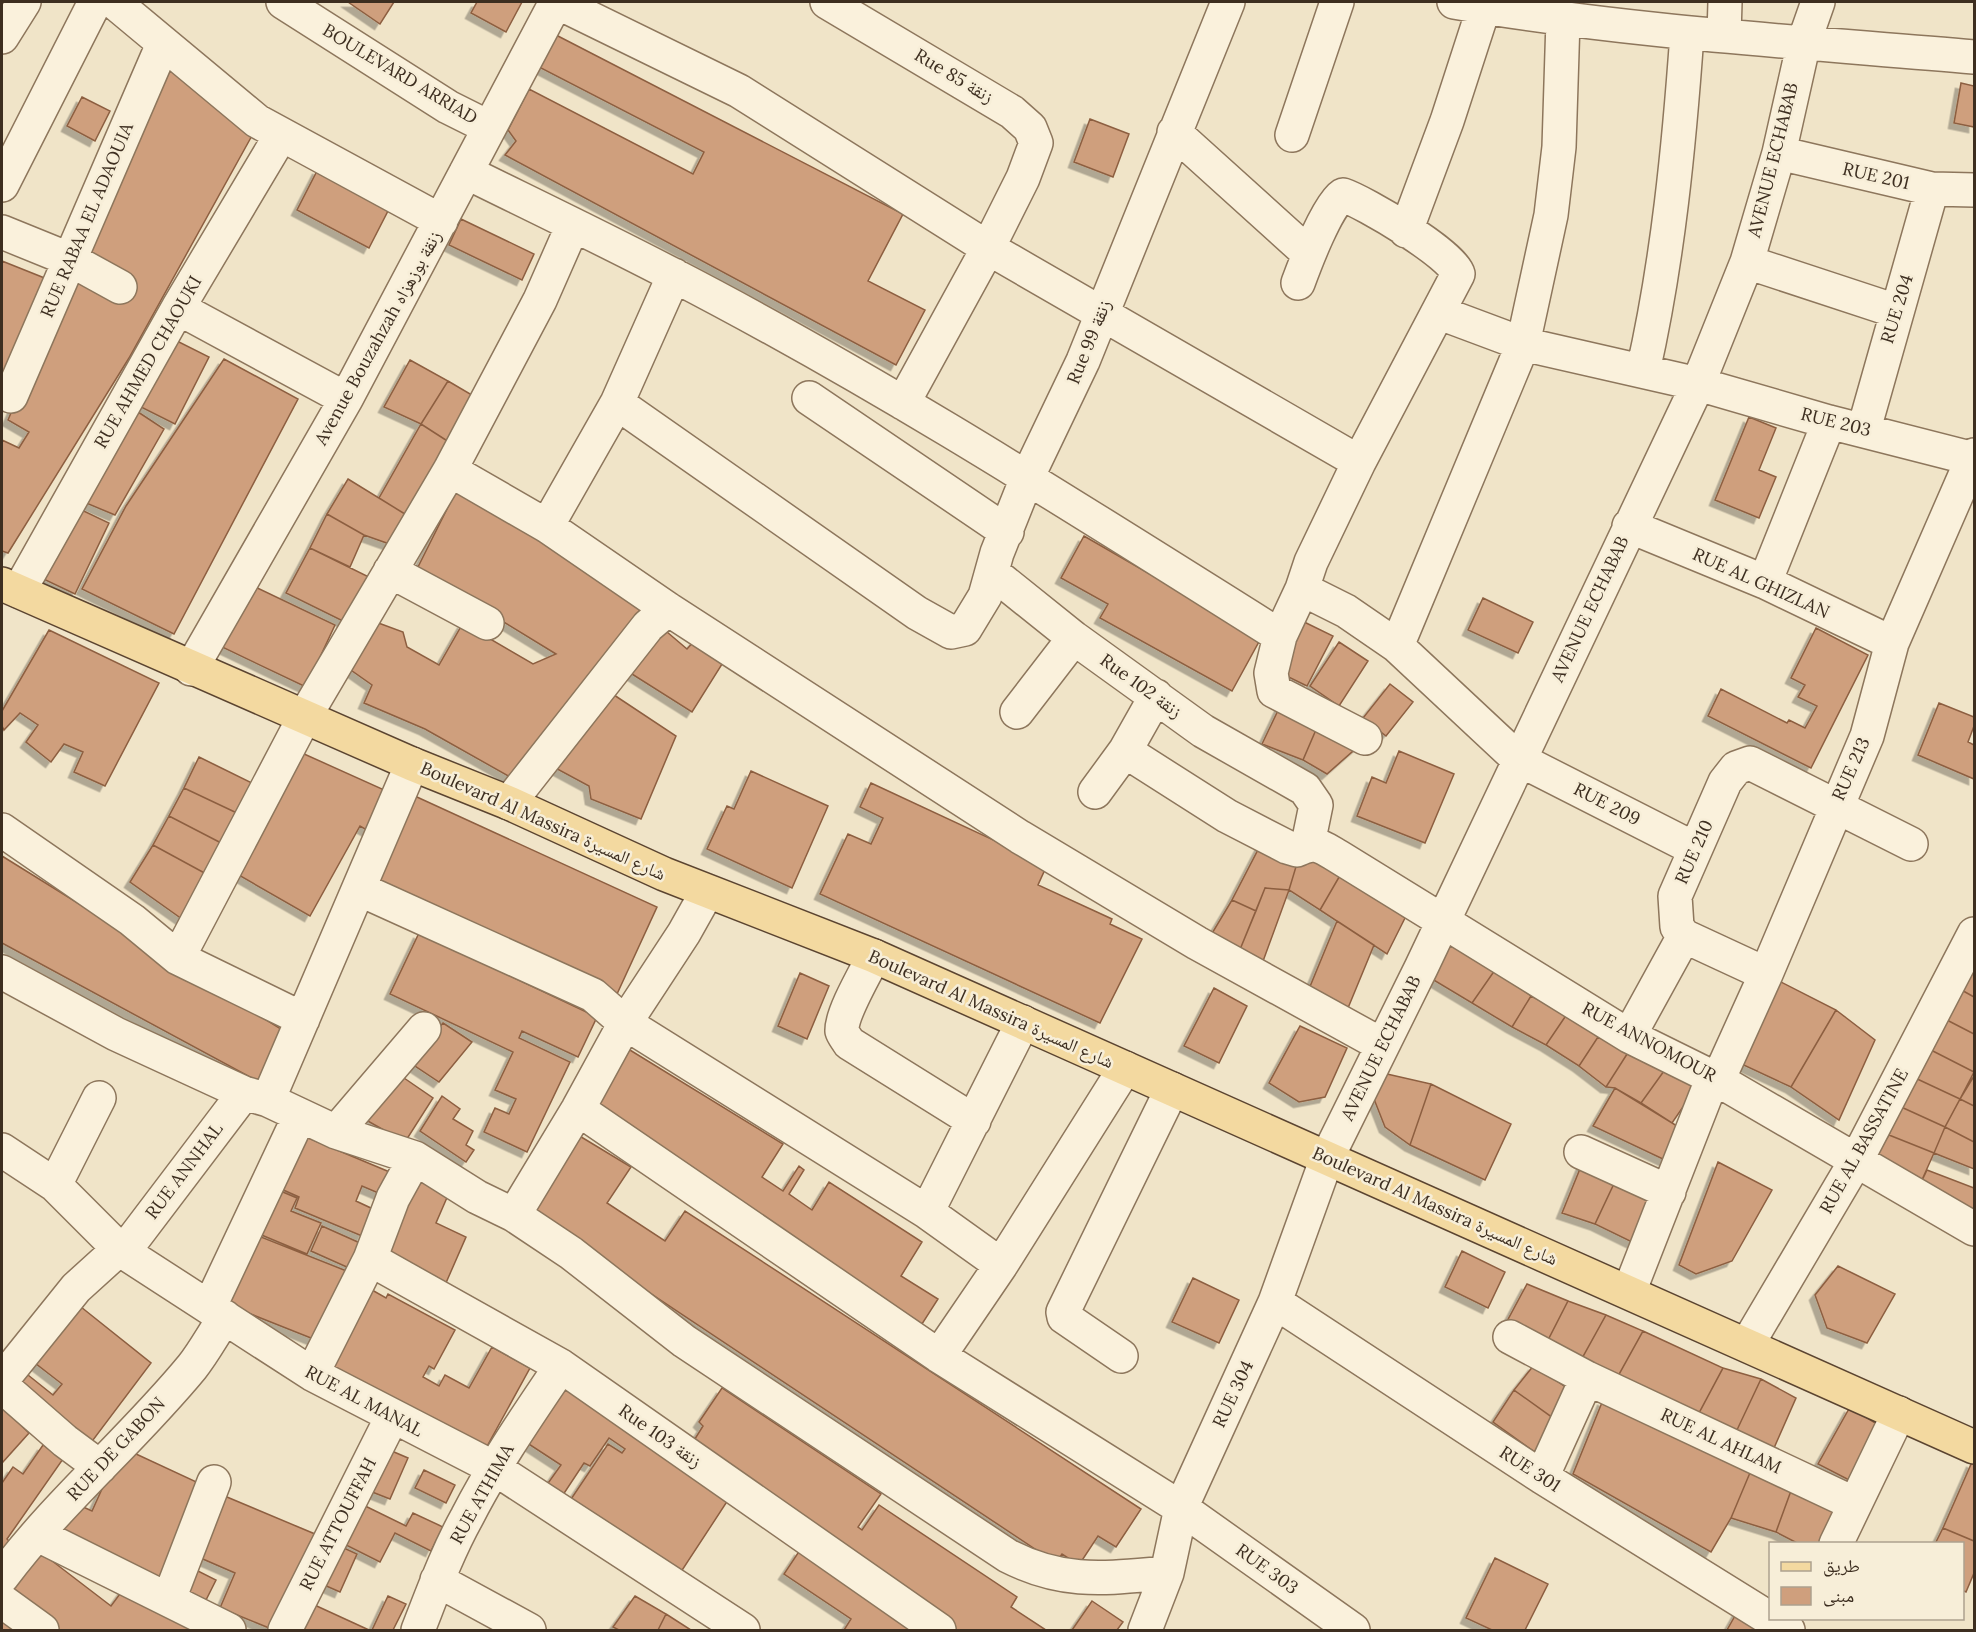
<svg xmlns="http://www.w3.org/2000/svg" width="1976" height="1632" font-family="Lora,'Noto Naskh Arabic',serif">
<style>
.building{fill:#cf9f7d;stroke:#8d5f41;stroke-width:1.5;filter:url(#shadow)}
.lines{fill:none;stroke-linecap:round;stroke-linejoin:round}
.minor-casing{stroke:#8d765c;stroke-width:36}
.major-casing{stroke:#5b4430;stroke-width:36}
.minor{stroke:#faf1dc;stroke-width:33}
.major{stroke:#f3d9a0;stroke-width:33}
.labels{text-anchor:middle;stroke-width:5;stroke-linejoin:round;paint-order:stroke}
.street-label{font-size:18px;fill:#3d2e20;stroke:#f7eed8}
</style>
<defs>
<filter id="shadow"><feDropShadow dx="-5.5" dy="5.5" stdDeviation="0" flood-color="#0004"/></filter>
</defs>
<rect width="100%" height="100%" fill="#f0e4c8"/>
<!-- building -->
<path class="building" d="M348 2H394L380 24Z
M477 2H522L506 32 471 13Z
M556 35 903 214 868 281 925 310 896 365 505 155 516 141 508 130 529 89 693 174 704 152 539 67Z
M163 60 254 132 129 358 8 553 2 551V440L19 448 29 432 8 420Z
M1961 83 1974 86V127L1954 123Z
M82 97 110 111 95 141 67 126Z
M1090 119 1129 134 1113 177 1074 162Z
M318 169 390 207 369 248 297 210Z
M461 219 534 254 522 280 449 245Z
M2 261 47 279 2 378Z
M165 335 209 357 175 424 131 402Z
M224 359 298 399 174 634 82 589 126 506Z
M410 360 448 381 421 424 384 407Z
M448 381 477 398 452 444 421 424Z
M135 410 164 429 115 515 79 500Z
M1749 417 1776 428 1759 470 1776 477 1759 518 1715 500Z
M421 424 452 444 413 519 379 498Z
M348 479 413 519 398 547 364 535 327 514Z
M457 489 521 522 643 609 519 782 425 729 364 703 372 685 348 668 373 621 403 632 407 647 439 665 463 623 533 664 556 654 417 569Z
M69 504 109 523 75 594 35 575Z
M327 514 364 535 350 567 310 548Z
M1084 536 1261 638 1232 691 1100 618 1108 604 1061 578Z
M310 548 379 582 353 626 286 593Z
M249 584 335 625 306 687 220 646Z
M1483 598 1533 622 1518 653 1468 630Z
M1296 618 1333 636 1307 686 1270 668Z
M660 626 687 649 696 639 724 661 692 712 624 669Z
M1816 628 1868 655 1811 768 1708 716 1721 689 1787 723 1789 720 1805 728 1817 706 1798 697 1805 685 1791 678Z
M49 630 159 683 105 786 74 772 83 752 64 744 51 762 26 742 38 725 20 713 4 730 2 726V711Z
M1339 642 1368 661 1339 706 1310 686Z
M1390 684 1413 702 1386 736 1363 718Z
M608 691 676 736 641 819 591 799 589 786 548 764Z
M1283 700 1321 718 1303 760 1262 744Z
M1939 703 1974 717V726L1968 742 1974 745V779L1918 755Z
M1321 718 1361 744 1327 774 1303 760Z
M293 749 391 793 372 833 360 826 310 916 230 870Z
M1399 751 1454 774 1425 843 1357 816 1372 777 1386 783Z
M199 757 254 784 239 814 184 788Z
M751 771 828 806 792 888 707 849 727 806 734 809Z
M871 783 1047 865 1038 885 1112 919 1110 924 1142 939 1100 1023 820 894 848 834 871 844 883 818 860 807Z
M184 788 239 814 225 845 169 816Z
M406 792 657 907 617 994 366 878Z
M169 816 225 845 210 876 153 845Z
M1261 844 1298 860 1289 890 1265 888 1256 911 1232 900Z
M153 845 210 876 182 919 130 882Z
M2 856 281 1029 261 1083 2 943Z
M1298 860H1315L1342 872 1320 910 1289 890Z
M1342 872 1405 918 1387 954 1320 910Z
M1265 888 1289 890 1262 964 1239 952Z
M1232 900 1256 911 1239 952 1211 935Z
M1337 921 1374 945 1348 1008 1309 989Z
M419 933 597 1017 578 1057 522 1031 519 1038 570 1062 527 1152 484 1132 495 1108 509 1114 516 1099 495 1090 513 1052 390 994Z
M1446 940 1495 970 1472 1003 1422 973Z
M1974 957V997L1958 988Z
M1495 970 1531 996 1512 1027 1472 1003Z
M800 973 829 986 807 1039 778 1026Z
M1777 980 1836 1010 1791 1087 1735 1061Z
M1214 988 1247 1006 1219 1063 1184 1046Z
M1958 988 1974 997V1034L1943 1018Z
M1531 996 1567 1014 1546 1045 1512 1027Z
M1836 1010 1875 1040 1839 1120 1791 1087Z
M1567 1014 1598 1037 1579 1066 1546 1045Z
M1943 1018 1974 1034V1072L1927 1048Z
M443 1023 472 1042 439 1082 409 1062Z
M1300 1026 1347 1048 1325 1097 1299 1102 1269 1083Z
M1598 1037 1629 1051 1606 1087 1579 1066Z
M625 1047 783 1144 762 1177 783 1191 799 1166 804 1170 789 1194 812 1210 829 1182 922 1242 901 1276 938 1299 922 1324 593 1105Z
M1927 1048 1974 1072 1960 1099 1913 1077Z
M1629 1051 1664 1071 1641 1103 1615 1088 1606 1087Z
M1664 1071 1696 1088 1672 1123 1641 1103Z
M1387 1074 1431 1084 1410 1145 1385 1127 1374 1099Z
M1974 1076V1106L1960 1099Z
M1913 1077 1960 1099 1945 1127 1899 1106Z
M404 1078 433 1098 405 1142 366 1120Z
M1431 1084 1511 1124 1485 1180 1410 1145Z
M1615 1088 1682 1129 1665 1160 1593 1126Z
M442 1096 460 1109 453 1119 473 1131 466 1145 474 1150 466 1162 420 1131Z
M1960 1099 1974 1106V1142L1945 1127Z
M1899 1106 1945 1127 1934 1153 1889 1135Z
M1945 1127 1974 1142V1169L1934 1153Z
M294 1132 392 1173 383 1195 362 1186 356 1201 373 1209 362 1236 295 1208 299 1197 272 1185Z
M573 1132 631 1167 607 1203 665 1241 685 1211 1141 1509 1116 1547 1098 1536 1079 1565 1062 1554 1056 1563 525 1210Z
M1889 1135 1934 1153 1917 1191 1870 1163Z
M1584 1159 1620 1171 1595 1224 1562 1213Z
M1718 1162 1772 1190 1732 1261 1696 1274 1679 1265Z
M1927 1170 1974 1188V1229L1917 1191Z
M1620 1171 1657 1188 1634 1243 1595 1224Z
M414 1178 449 1193 436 1223 466 1237 442 1292 379 1257Z
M271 1187 297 1198 291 1211 321 1223 307 1254 252 1231Z
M322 1226 360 1243 349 1268 311 1251Z
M251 1233 349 1272 321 1342 223 1303Z
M1462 1251 1505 1272 1488 1308 1445 1287Z
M1838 1266 1895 1294 1867 1343 1827 1328 1815 1295Z
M1193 1278 1239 1300 1219 1343 1172 1322Z
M1527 1284 1568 1301 1545 1346 1505 1325Z
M365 1286 386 1298 388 1294 455 1330 434 1369 429 1366 423 1377 439 1386 445 1375 469 1388 492 1347 530 1368 485 1450 323 1362Z
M71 1299 151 1363 87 1448 5 1383 18 1367 53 1395 62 1384 26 1356Z
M1568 1301 1606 1315 1580 1362 1545 1346Z
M1606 1315 1643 1331 1617 1378 1580 1362Z
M1643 1331 1723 1368 1699 1413 1617 1378Z
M1534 1365 1574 1393 1560 1423 1514 1390Z
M1723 1368 1761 1379 1736 1432 1699 1413Z
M1761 1379 1796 1398 1774 1448 1736 1432Z
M556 1380 730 1497 675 1581 565 1508 608 1444 622 1453 625 1449 609 1438 590 1466 584 1463 557 1504 541 1493 561 1465 518 1437Z
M722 1388 881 1494 858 1527 862 1530 879 1505 1017 1597 1011 1607 1046 1630H957L688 1450 703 1426 699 1422Z
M1514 1390 1560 1423 1536 1453 1493 1422Z
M1603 1400 1752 1468 1731 1518 1711 1552 1573 1474Z
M2 1407 29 1433 2 1463Z
M1850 1407 1880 1426 1851 1481 1818 1464Z
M43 1445 63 1459 7 1539 10 1542 2 1554V1483L13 1467 23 1474Z
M380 1446 408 1458 390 1499 362 1488Z
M121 1447 203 1485 159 1578 56 1530 70 1501 92 1511Z
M1972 1462 1974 1463V1541L1943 1528Z
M1752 1468 1792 1488 1776 1532 1731 1518Z
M424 1470 455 1485 446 1503 415 1488Z
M1792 1488 1840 1509 1822 1544H1799L1776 1532Z
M215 1492 315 1534 274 1630 220 1608 235 1573 189 1553Z
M355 1501 406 1526 413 1513 443 1527 431 1551 395 1533 380 1562 336 1540Z
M1943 1528 1974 1541V1573L1966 1592 1962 1590V1544H1935Z
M333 1543 357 1554 340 1592 315 1581Z
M30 1544 111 1606 128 1583 191 1630H53L2 1592Z
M800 1550 921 1630H844L851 1619 784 1574Z
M1495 1558 1548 1584 1525 1630H1492L1466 1618Z
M188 1566 216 1580 206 1600 178 1587Z
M388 1596 406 1604 393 1630H372Z
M635 1596 666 1614 658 1630H619L613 1627Z
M1092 1601 1123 1622 1117 1630H1072Z
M308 1602 369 1630H295Z
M1740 1607 1770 1630H1727Z
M666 1614 691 1630H658Z
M2 1615 20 1630H2Z"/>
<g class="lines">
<!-- minor casing -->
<g class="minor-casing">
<path id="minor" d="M114 2 257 121 441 221
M283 2 448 107 488 127
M557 2 739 91 988 248 1359 462
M827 2 1012 112 1030 128 1036 143 1023 178 988 248 903 403
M1454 2C1626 32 1801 42 1974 57
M1724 35 1725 2
M2 37 24 2
M1174 132 1309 254
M1292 135 1337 2
M1779 153 1932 189 1974 190
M466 172C535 206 604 239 673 275 882 383 1081 511 1280 636
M2 185 95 2
M1406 231 1447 121 1484 7
M2 232 71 260 120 287
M1747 262 1896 311
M1298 283C1305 264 1327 205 1343 195 1364 202 1454 255 1458 274L1359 462 1311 562 1302 589 1280 636 1271 673 1274 691 1365 738
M178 308 346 399
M1440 313 1523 344 1698 384 1829 422 1974 459
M1643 371C1668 260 1679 147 1687 34
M11 396 163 44
M809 398 1007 532
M617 403 917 613 951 632 965 629 985 596 997 553 1027 478 1083 361 1228 2
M1864 429 1932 189
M450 470 547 526 668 609 1020 837 1197 943 1382 1045
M547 526 617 403 674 275
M1629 526 1765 582 1892 643
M390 571 487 623
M993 573 1074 638 1203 731 1305 789 1316 805 1308 844
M1765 582 1829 422
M1302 589 1346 611 1397 646 1518 759 1695 849
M19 591 178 308 281 135
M1397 646 1523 344 1551 215 1559 147 1563 20
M191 669 346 399 556 2
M1017 712 1074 638
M1125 751 1227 816 1287 847 1297 850C1316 840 1322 847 1339 857L1629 1036 1718 1080 1974 1229
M1095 792 1125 751 1156 696
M509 803 648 626 668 609
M2 830 132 920 178 958 303 1019
M359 889 593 995 625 1023 927 1212 1001 1265
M1684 936 1766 974
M874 956C866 972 841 1014 842 1031 843 1035 847 1039 849 1043L974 1121
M178 958 305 716 450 470 540 300 573 225
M2 972 116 1034 244 1093 268 1100 336 1132 415 1158 477 1197 514 1215 571 1253 684 1341 1008 1556C1065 1585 1106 1578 1167 1573
M1629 1036 1684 936 1677 927 1675 896 1725 782 1736 768 1750 763 1911 844
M1718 1080 1766 974 1867 736 1892 643 1974 455
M268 1100 412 764
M578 1109 939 1356 1181 1508 1353 1630
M336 1132 424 1029
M2 1150 55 1185 119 1249 312 1374 494 1468 743 1630
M1581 1152 1669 1192
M55 1185 99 1098
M927 1212 1023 1022
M514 1215 578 1109 625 1023 684 933 707 892
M125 1250 244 1093
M370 1259 561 1366 939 1630
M1629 1292 1713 1077
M1275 1302 1542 1477 1788 1630
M210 1306 300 1115
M1510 1337 1587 1378 1855 1504
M1747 1345 1857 1159 1974 934
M939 1356 1001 1265 1125 1068
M1121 1356 1064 1317 1063 1312 1172 1089
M312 1374 370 1259 393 1198 415 1158
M2 1380 76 1288 119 1249
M2 1386 65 1441 100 1467
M1542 1477 1587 1378
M38 1535 229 1630
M1836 1544 1899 1413
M2 1577C58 1502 132 1440 192 1367 204 1352 214 1333 225 1317
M437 1580 529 1630
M169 1599 214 1482
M2 1601 42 1630
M285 1630 392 1417
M418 1630C433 1592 447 1553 467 1517 494 1464 528 1415 561 1366
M1145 1630 1167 1573 1181 1508 1275 1302 1327 1158 1421 968 1698 384 1747 262 1779 153 1804 42 1818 2"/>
</g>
<!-- major casing -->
<g class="major-casing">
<path id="major" d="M2 584 412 764 509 803 664 874 874 956 1974 1447"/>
</g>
<!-- minor -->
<use href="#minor" class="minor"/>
<!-- major -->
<use href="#major" class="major"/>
</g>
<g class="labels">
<!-- street labels -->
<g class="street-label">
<text transform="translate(400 74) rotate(31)" y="6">BOULEVARD ARRIAD</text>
<text transform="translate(954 76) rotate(31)" y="6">Rue 85 زنقة</text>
<text transform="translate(1773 160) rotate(-76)" y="6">AVENUE ECHABAB</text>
<text transform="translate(1876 176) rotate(13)" y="6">RUE 201</text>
<text transform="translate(87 220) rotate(-67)" y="6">RUE RABAA EL ADAOUIA</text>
<text transform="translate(1897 309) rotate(-73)" y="6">RUE 204</text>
<text transform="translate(378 338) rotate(-61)" y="6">Avenue Bouzahzah زنقة بوزهزاه</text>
<text transform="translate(1089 342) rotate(-68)" y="6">Rue 99 زنقة</text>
<text transform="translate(148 362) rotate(-60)" y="6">RUE AHMED CHAOUKI</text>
<text transform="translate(1836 422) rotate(14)" y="6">RUE 203</text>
<text transform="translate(1761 583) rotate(24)" y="6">RUE AL GHIZLAN</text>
<text transform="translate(1590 609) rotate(-65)" y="6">AVENUE ECHABAB</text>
<text transform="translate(1141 686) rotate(36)" y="6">Rue 102 زنقة</text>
<text transform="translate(1851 769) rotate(-66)" y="6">RUE 213</text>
<text transform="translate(1607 804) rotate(27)" y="6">RUE 209</text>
<text transform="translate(543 821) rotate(24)" y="6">Boulevard Al Massira شارع المسيرة</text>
<text transform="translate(1694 852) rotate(-66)" y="6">RUE 210</text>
<text transform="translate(991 1009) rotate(24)" y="6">Boulevard Al Massira شارع المسيرة</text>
<text transform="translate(1649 1042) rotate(28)" y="6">RUE ANNOMOUR</text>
<text transform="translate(1381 1048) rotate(-64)" y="6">AVENUE ECHABAB</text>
<text transform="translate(1864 1141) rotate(-61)" y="6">RUE AL BASSATINE</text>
<text transform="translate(184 1171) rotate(-53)" y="6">RUE ANNHAL</text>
<text transform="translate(1435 1206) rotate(24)" y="6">Boulevard Al Massira شارع المسيرة</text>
<text transform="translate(1233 1394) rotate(-65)" y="6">RUE 304</text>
<text transform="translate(364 1401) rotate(28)" y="6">RUE AL MANAL</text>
<text transform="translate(660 1436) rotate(35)" y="6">Rue 103 زنقة</text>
<text transform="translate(1721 1441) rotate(25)" y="6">RUE AL AHLAM</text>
<text transform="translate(116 1449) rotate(-47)" y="6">RUE DE GABON</text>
<text transform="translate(1530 1469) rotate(33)" y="6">RUE 301</text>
<text transform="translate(482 1494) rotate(-61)" y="6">RUE ATHIMA</text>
<text transform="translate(338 1524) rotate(-63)" y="6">RUE ATTOUFFAH</text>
<text transform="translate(1267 1569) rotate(36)" y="6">RUE 303</text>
</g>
</g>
<!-- border -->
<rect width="1976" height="1632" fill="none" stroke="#3d2e20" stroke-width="6"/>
<!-- legend -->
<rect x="1769" y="1542" width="195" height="78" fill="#f7eed8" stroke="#ada18e" stroke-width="1.5"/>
<rect x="1781" y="1562" width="30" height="9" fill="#f3d9a0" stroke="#ada18e" stroke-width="1.5"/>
<text x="1823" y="1572" font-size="18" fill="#3d2e20">طريق</text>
<rect x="1781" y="1587" width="30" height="18" fill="#cf9f7d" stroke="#ada18e" stroke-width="1.5"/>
<text x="1823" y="1602" font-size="18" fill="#3d2e20">مبنى</text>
</svg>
